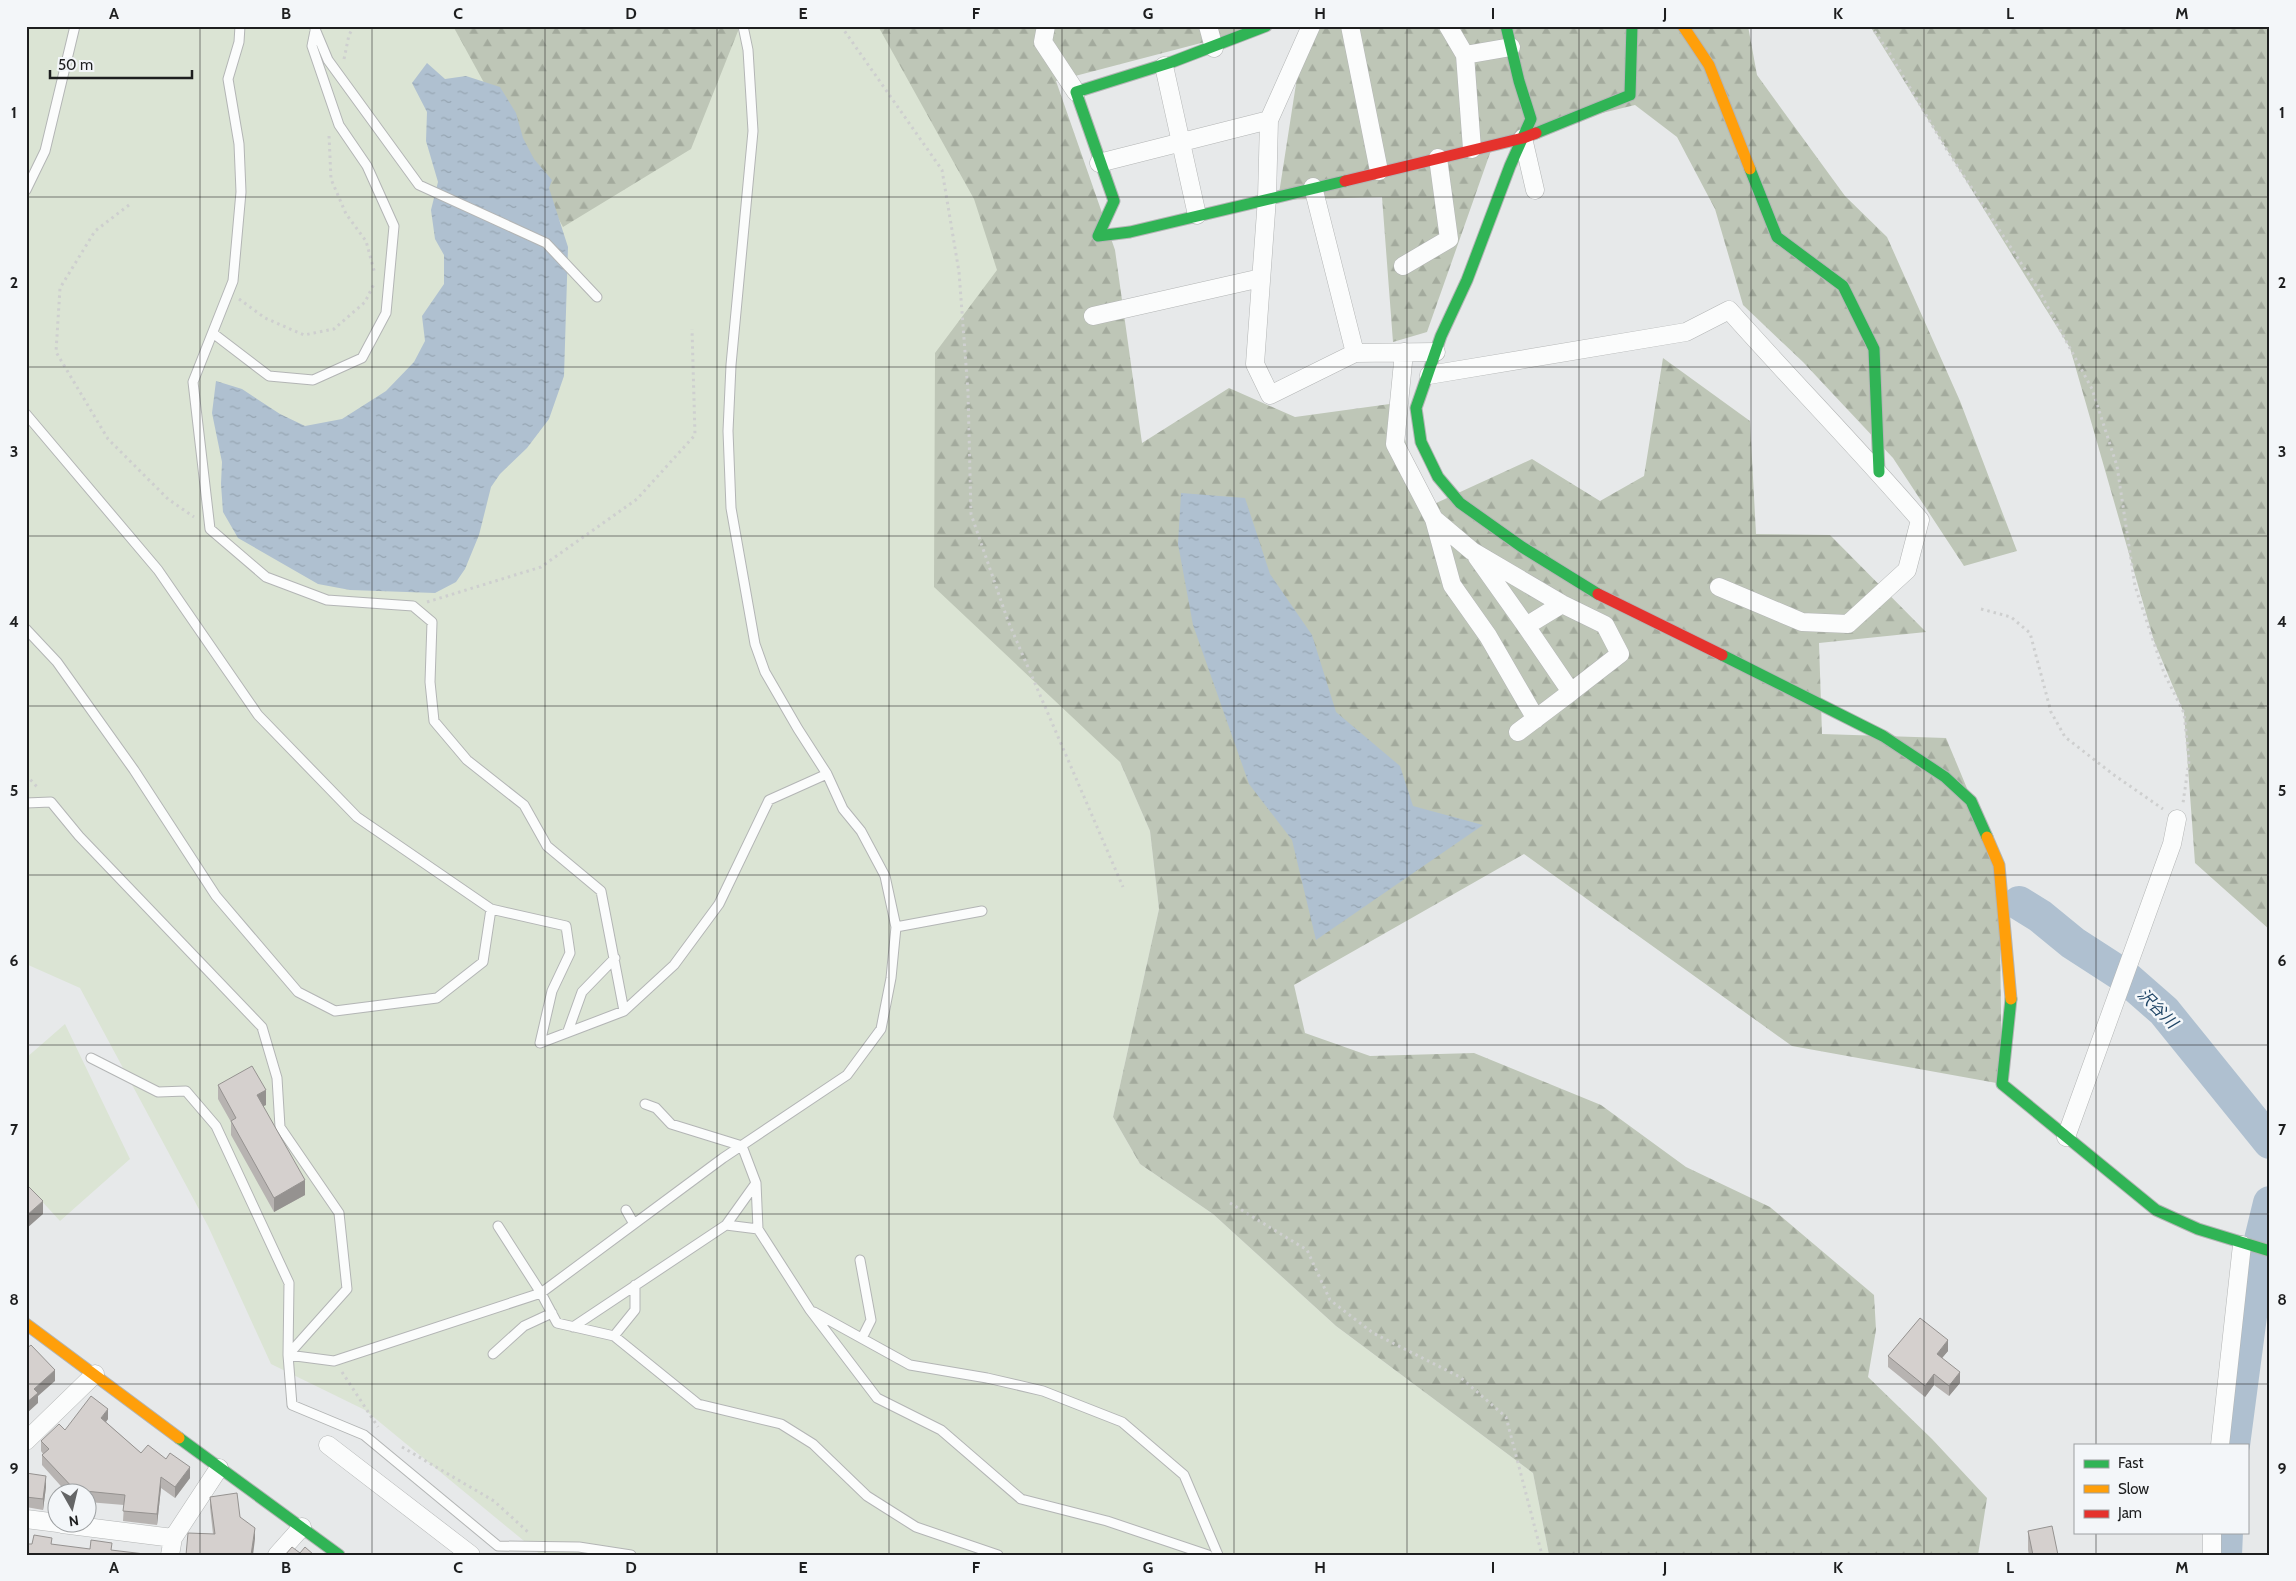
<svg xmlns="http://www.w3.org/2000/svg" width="2296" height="1581" font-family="Cabin,'Noto Sans JP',sans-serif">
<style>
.grass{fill:#dbe4d4}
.forest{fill:url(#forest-firs)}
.water{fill:url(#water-ripples)}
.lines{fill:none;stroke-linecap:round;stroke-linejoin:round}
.river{stroke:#afc0d0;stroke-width:34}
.lane-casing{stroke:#b3b5b5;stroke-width:11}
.street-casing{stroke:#b3b5b5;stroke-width:19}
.fast-casing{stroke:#b3b5b5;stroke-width:13}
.slow-casing{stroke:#b3b5b5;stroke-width:13}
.jam-casing{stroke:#b3b5b5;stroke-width:13}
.path{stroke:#cecfcf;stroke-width:3;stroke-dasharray:2.5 4;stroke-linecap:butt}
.lane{stroke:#fbfcfc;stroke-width:9}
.street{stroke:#fbfcfc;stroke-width:18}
.fast{stroke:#30b455;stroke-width:11}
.slow{stroke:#ff9f0a;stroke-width:11}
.jam{stroke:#e5322d;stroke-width:11}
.wall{fill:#b7b3b1}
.shaded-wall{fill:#959290}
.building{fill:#d5d0ce;stroke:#959290}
.grid{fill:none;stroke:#1d1e1f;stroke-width:1;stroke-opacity:0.55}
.labels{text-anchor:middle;stroke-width:5;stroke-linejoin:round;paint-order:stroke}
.water-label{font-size:16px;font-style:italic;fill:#1f4566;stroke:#f3f6f9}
.neatline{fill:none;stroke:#1d1e1f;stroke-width:2}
.grid-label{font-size:16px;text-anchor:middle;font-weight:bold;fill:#1d1e1f}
</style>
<defs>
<pattern id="forest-firs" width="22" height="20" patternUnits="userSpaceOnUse" patternTransform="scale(1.25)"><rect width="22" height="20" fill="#bec6b7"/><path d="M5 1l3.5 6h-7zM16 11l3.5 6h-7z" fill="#a3aa9d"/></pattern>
<pattern id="water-ripples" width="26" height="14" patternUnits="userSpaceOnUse" patternTransform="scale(1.25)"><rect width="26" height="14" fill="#afc0d0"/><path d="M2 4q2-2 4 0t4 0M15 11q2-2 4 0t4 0" fill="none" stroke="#96a5b2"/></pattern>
</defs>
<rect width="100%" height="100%" fill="#e7e9ea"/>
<!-- grass -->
<path class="grass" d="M26 26H927L1142 443 1120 762 1150 831 1159 909 1113 1117 1140 1164 1213 1214 1336 1326 1533 1473 1549 1555H541L365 1410 271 1364 208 1226 80 988 26 964Z
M65 1024 130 1159 60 1221 26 1184V1058Z"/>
<!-- forest -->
<path class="forest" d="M453 26H740L691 149 563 227Z
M878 26H1266L1056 81 1115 250 1142 443 1229 388 1295 417 1397 403 1421 510 1532 459 1600 501 1644 476 1663 358 1750 421 1756 534 1830 535 1926 632 1819 643 1822 734 1946 738 1999 865 2002 1084 1792 1046 1524 854 1294 985 1305 1033 1370 1056 1474 1053 1601 1105 1686 1167 1770 1207 1874 1295 1876 1330 1868 1377 1932 1439 1987 1498 1978 1555H1549L1533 1473 1336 1326 1213 1214 1140 1164 1113 1117 1159 909 1150 831 1120 762 934 587 935 353 997 270 974 199Z
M1305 26H1748L1757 75 1845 196 1887 237 1960 401 2017 551 1964 566 1893 458 1803 362 1743 305 1715 209 1677 137 1635 105 1495 139 1427 332 1393 342 1382 197 1278 200Z
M1870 26H2270V930L2195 863 2184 713 2154 641 2070 348Z"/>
<!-- water -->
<path class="water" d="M427 63 445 79 466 76 500 87 516 113 523 138 534 159 552 180 549 188 568 247 564 376 549 419 527 448 500 474 491 487 479 535 465 569 456 582 435 593 350 590 318 584 238 538 223 512 221 484 222 462 212 413 216 381 242 389 280 414 305 426 342 419 386 391 414 362 425 341 422 316 444 284V255L435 239 431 210 438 182 426 141 427 112 412 83Z
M1181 493 1245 498 1270 574 1312 635 1336 712 1400 766 1413 806 1483 825 1316 940 1292 840 1249 784 1193 625 1178 544Z"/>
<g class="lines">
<!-- river -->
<path class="river" d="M2019 903 2040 916 2073 943 2124 976 2164 1011 2270 1142
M2233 1445 2259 1248 2270 1203
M2225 1555 2226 1532"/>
<!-- lane casing -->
<g class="lane-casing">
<path id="lane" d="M240 26 239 42 228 79 239 144 241 192 233 281 193 382 210 529 266 577 327 600 413 606 432 622 430 682 434 721 467 760 524 805 547 846 601 891 624 1011
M315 29 328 60 419 185 546 243 597 297
M26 190 45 151 75 26
M214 334 269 376 313 380 362 358 386 313 394 226 367 166 339 125 312 46 316 26
M26 414 158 570 258 715 357 817 491 909 566 926 570 953 552 991 540 1043 624 1011 674 965 719 904 769 800 827 774
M26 629 57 662 134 770 216 896 298 992 335 1011 437 998 483 962 491 909
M26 803 51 802 79 836 262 1027 277 1078 280 1127 339 1213 347 1289 288 1355
M896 927 982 911
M568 1031 582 992 615 958
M91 1058 158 1092 186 1091 216 1126 289 1283 288 1355
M645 1104 656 1108 671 1124 742 1146 756 1183 758 1229 810 1310 877 1398 941 1430 1021 1499 1107 1521 1208 1555
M626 1210 634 1224
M726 1225 756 1183
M498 1226 541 1293 557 1323 614 1336 698 1404 781 1424 813 1444 867 1496 916 1527 998 1555
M860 1260 871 1320 862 1338
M814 1312 910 1365 987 1378 1043 1391 1122 1422 1184 1475 1218 1555
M573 1327 726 1225 758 1229
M614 1336 635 1310V1285
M493 1354 524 1326 552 1313
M631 1555 579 1547 498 1546 364 1435 292 1405 288 1355 334 1361 541 1293 723 1158 847 1075 881 1029 891 978 896 927 885 876 861 831 843 809 827 774 798 729 765 672 755 644 731 508 728 431 731 365 753 131 748 50 743 26"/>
</g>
<!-- street casing -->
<g class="street-casing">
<path id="street" d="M1046 26 1043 42 1076 92
M1208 26 1214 48
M1311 26 1269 120 1267 198 1255 364 1270 395 1355 353 1436 352
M1350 26 1379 171
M1448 26 1465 55 1472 149
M1465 55 1511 47
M1164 66 1197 215
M1523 138 1535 190
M1099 163 1269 120
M1313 187 1355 353
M1403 266 1449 239 1438 158
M1093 316 1261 278
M1404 352 1395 444 1434 519 1472 551 1562 604 1605 625 1620 654 1571 692
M1429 375 1686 332 1729 310C1792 381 1858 448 1920 520L1907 570 1848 624 1802 622 1719 587
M1434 519 1452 585 1488 636 1536 719
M1477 557 1526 626 1571 692 1518 732
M1526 626 1562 604
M2066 1137 2172 844 2177 819
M26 1441 95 1374
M328 1445 471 1555
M2220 1445 2242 1245
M26 1519 58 1523
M62 1524 173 1538
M170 1555 173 1538 219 1468
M277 1555 302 1527
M2212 1555V1532"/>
</g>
<!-- fast casing -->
<g class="fast-casing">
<path id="fast" d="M1266 26 1172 62 1076 92 1114 201 1098 236 1130 232 1345 181
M1506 26 1519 81 1531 119 1510 166 1467 280 1441 336 1416 408 1421 442 1438 477 1460 503 1522 547 1598 594
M1536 133 1630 95 1632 26
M1750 169 1777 237 1843 286 1874 349 1879 472
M1722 655 1883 736 1945 777 1971 801 1987 837
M2011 999 2002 1084 2156 1210 2198 1229 2270 1251
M179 1438 339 1555"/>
</g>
<!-- slow casing -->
<g class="slow-casing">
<path id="slow" d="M1683 26 1709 65 1750 169
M1987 837 1999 865 2011 999
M26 1324 179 1438"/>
</g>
<!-- jam casing -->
<g class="jam-casing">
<path id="jam" d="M1345 181 1523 138 1536 133
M1598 594 1722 655"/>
</g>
<!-- path -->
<path class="path" d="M841 26 942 170 959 272 968 392 971 514 1008 621 1123 887
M1871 26 1890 54 1945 147 2038 289 2092 389 2117 466 2135 586 2164 673 2184 713 2189 761 2183 803
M344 59 349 35 354 26
M329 136 331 179 346 214 366 241 375 274
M129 205 95 231 60 288 56 352 108 439 168 499 194 517
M239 299 265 318 304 335 334 329 365 302 374 284
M427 602 541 567 637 499 695 435 692 329
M1981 609 2011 617 2030 633 2051 712 2065 737 2114 775 2163 809
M26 775 39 789
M1230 1203 1307 1250 1330 1300 1373 1333 1460 1377 1506 1417 1542 1555
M342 1372 378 1427
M402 1447 494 1501 528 1532"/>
<!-- lane -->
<use href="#lane" class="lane"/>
<!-- street -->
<use href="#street" class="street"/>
<!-- fast -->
<use href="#fast" class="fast"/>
<!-- slow -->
<use href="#slow" class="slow"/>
<!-- jam -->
<use href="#jam" class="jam"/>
</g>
<!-- wall -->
<path class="wall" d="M218 1085 266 1105 263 1106 305 1195 274 1212 231 1135V1122L218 1099Z
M1948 1351 1942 1358 1960 1383 1949 1396 1934 1385 1925 1397 1888 1367V1356Z
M108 1419 106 1422 141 1453 190 1478 175 1498 161 1488 157 1525 123 1521 124 1505 88 1502V1494H68L42 1465V1455L43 1454 41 1451V1441L65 1430Z
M26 1473 46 1487 43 1510 26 1507Z
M210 1497 240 1517 255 1539 213 1534 210 1507Z
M2028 1531 2058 1555H2029L2028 1550Z"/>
<!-- shaded-wall -->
<path class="shaded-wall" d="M266 1090V1105L257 1109V1095Z
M305 1180V1195L274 1212V1198Z
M43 1201V1214L26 1229V1216Z
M1948 1340V1351L1937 1364V1354Z
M55 1370V1381L38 1396V1403L26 1414V1403L34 1389Z
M1960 1372V1383L1949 1396V1386Z
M1934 1374V1385L1925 1397V1386Z
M108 1409V1419L101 1428V1418Z
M190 1467V1478L175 1498V1487Z
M46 1476V1487L43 1510V1499Z
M161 1477V1488L157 1525V1514Z
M255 1528V1539L253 1555H251Z"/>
<!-- building -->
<path class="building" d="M252 1066 266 1090 257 1095 305 1180 274 1198 231 1121 236 1118 218 1085Z
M26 1184 43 1201 26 1216Z
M1920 1318 1948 1340 1937 1354 1960 1372 1949 1386 1934 1374 1925 1386 1888 1356Z
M31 1345 55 1370 34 1389 38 1393 26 1403V1347L27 1348Z
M91 1396 108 1409 101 1418 141 1453 148 1445 166 1459 170 1453 190 1467 175 1487 161 1477 157 1514 123 1511 125 1495 75 1490 42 1455 49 1449 41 1441 59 1424 65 1430Z
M26 1473 46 1476 43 1499 26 1497Z
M237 1493 240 1517 255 1528 251 1555H186L188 1533 215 1534 210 1497Z
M2052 1526 2058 1555H2033L2028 1531Z
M34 1535 52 1538 51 1544 90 1549 91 1540 112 1543 111 1550 153 1555H26V1544H32Z
M292 1547 300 1553 305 1547 314 1555H285Z"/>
<!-- grid -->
<path class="grid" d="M200 26V1555M372 26V1555M545 26V1555M717 26V1555M889 26V1555M1062 26V1555M1234 26V1555M1407 26V1555M1579 26V1555M1751 26V1555M1924 26V1555M2096 26V1445M26 197H2270M26 367H2270M26 536H2270M26 706H2270M26 875H2270M26 1045H2270M26 1214H2270M26 1384H2270M2096 1532V1555"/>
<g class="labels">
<!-- water labels -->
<g class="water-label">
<text transform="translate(2158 1008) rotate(45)" y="6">沢谷川</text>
</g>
</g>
<!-- border -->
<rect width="2296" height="1581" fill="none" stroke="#f3f6f9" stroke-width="55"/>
<!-- legend -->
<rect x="2074" y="1444" width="175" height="90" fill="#f3f6f9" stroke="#9da0a2"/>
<rect x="2084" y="1460" width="25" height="8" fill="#30b455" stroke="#9da0a2"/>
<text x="2118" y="1468" font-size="15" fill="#1d1e1f">Fast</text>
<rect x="2084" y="1485" width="25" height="8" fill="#ff9f0a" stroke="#9da0a2"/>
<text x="2118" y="1494" font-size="15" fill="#1d1e1f">Slow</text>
<rect x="2084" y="1510" width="25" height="8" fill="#e5322d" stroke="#9da0a2"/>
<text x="2118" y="1518" font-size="15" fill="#1d1e1f">Jam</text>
<!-- north arrow -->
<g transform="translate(72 1508) rotate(172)"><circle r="24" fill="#f3f6f9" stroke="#9da0a2"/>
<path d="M0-4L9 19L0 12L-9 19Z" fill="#646566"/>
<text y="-8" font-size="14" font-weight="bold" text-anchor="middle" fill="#1d1e1f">N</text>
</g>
<!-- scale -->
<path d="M50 70v8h142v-8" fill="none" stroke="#1d1e1f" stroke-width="2.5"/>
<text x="58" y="70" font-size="15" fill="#1d1e1f" stroke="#f3f6f9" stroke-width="4" paint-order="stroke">50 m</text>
<rect x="28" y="28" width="2240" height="1526" class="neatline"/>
<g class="grid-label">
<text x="114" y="19">A</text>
<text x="286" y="19">B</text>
<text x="458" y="19">C</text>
<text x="631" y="19">D</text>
<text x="803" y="19">E</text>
<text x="976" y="19">F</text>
<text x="1148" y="19">G</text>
<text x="1320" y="19">H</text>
<text x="1493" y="19">I</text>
<text x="1665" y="19">J</text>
<text x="1838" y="19">K</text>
<text x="2010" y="19">L</text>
<text x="2182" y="19">M</text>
<text x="14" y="118">1</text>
<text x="2282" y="118">1</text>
<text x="14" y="288">2</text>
<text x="2282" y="288">2</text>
<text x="14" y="457">3</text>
<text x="2282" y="457">3</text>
<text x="14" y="627">4</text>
<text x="2282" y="627">4</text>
<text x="14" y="796">5</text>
<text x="2282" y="796">5</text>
<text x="14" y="966">6</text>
<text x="2282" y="966">6</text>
<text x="14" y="1135">7</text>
<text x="2282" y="1135">7</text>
<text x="14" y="1305">8</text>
<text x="2282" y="1305">8</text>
<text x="14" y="1474">9</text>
<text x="2282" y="1474">9</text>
<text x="114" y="1573">A</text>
<text x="286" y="1573">B</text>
<text x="458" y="1573">C</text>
<text x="631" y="1573">D</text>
<text x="803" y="1573">E</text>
<text x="976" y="1573">F</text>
<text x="1148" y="1573">G</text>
<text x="1320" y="1573">H</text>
<text x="1493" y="1573">I</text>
<text x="1665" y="1573">J</text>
<text x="1838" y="1573">K</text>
<text x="2010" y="1573">L</text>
<text x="2182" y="1573">M</text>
</g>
</svg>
